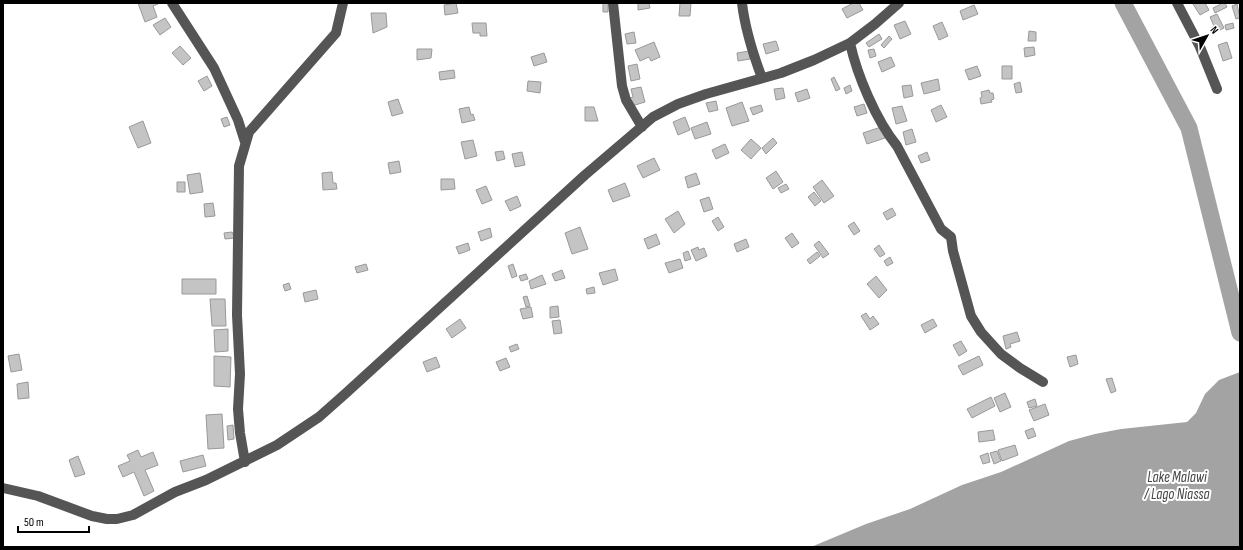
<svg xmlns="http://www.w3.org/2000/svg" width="1243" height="550" font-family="'Sofia Sans Condensed',sans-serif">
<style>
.water{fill:#a3a3a3}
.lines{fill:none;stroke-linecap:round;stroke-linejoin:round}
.river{stroke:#a3a3a3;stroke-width:17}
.building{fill:#c4c4c4;stroke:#999}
.minor{stroke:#555;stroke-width:10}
.labels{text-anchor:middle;stroke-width:4;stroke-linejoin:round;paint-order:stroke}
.water-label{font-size:15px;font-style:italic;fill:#444;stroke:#fff}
</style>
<rect width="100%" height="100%" fill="#fff"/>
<!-- water -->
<path class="water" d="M1240 372V547H811L866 524 910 509 962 485 1001 472 1069 441 1095 434 1121 429 1187 422 1196 413 1205 394 1219 380Z"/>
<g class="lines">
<!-- river -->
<path class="river" d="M1123 3 1189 128 1240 333"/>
</g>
<!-- building -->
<path class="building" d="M138 3H158V4L153 6 157 17 145 22Z
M456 3 458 13 445 15 444 5Z
M603 3H608V12H603Z
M638 3H649L650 8 638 10Z
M680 3H691L690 16H679Z
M853 3H859L863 10 847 18 842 9Z
M1195 3H1205L1209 10 1200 15 1193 4Z
M1220 3H1225L1227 7 1215 13 1213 8 1221 4Z
M1237 4 1240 18 1236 19 1232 6Z
M974 5 978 14 963 20 960 11Z
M371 13H386L387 27 373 33Z
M1217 14 1224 28 1214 33 1211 28 1214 26 1210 17Z
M165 18 171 27 160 35 153 25Z
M905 21 911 34 900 39 894 25Z
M942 22 948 36 939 40 933 26Z
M472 23H486L487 36H480V33H473Z
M1233 23 1234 28 1226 30 1225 25Z
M1029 31 1036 32V41H1028Z
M634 32 636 43 627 44 625 34Z
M879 34 882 39 869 47 866 43Z
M889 36 892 39 884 48 881 45Z
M776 41 779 50 766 54 763 44Z
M654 42 660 57 651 61 649 57 640 61 635 50Z
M1227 42 1232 58 1223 61 1218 45Z
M180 46 191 58 183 65 172 53Z
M1034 47 1035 55 1025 57 1024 48Z
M417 49H432L431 58 417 60Z
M874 49 876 56 870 58 868 50Z
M749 51 750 59 738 61 737 53Z
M544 53 547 62 534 66 531 57Z
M891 57 895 66 882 72 878 62Z
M637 64 640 79 631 81 628 66Z
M977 66 981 76 969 80 965 70Z
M1002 66H1012V79H1002Z
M454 70 455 78 440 80 439 72Z
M207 76 212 86 204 91 198 81Z
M834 77 840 89 836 91 831 79Z
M938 79 940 90 924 94 921 83Z
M528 81 541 82 540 93 527 91Z
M1020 82 1022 92 1016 93 1014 84Z
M850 85 852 91 846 94 844 88Z
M911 85 913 96 904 98 902 86Z
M641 87 645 102 632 106 630 98 633 97 631 89Z
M783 88 785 98 776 100 774 89Z
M807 89 810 98 798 102 795 93Z
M989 90 990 93H993L994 99 991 100 992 102 981 104 980 98 982 97 981 92Z
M398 99 403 113 392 116 388 102Z
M716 101 718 110 709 112 706 103Z
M742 102 749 121 732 126 726 108Z
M864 104 867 113 857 116 854 107Z
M761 105 763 111 753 115 750 108Z
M941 105 947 117 936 122 931 110Z
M902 106 907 121 896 124 892 108Z
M469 107 471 115 473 114 475 120 462 123 459 109Z
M585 107H594L598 121H585Z
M227 117 230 125 224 127 221 119Z
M685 117 690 130 678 135 673 122Z
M143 121 151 143 138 148 129 127Z
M707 122 711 134 695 139 691 128Z
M881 127 885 138 867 144 863 133Z
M912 129 916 142 906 145 903 132Z
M773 138 777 143 766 154 762 148Z
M751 139 761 148 751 159 741 150Z
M473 140 477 156 465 159 461 142Z
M725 144 729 153 716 159 712 150Z
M503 151 505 159 497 161 495 152Z
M522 152 525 165 515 167 512 154Z
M927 152 930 160 921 163 918 156Z
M654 158 660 170 643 178 637 166Z
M399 161 401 172 390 174 388 163Z
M776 171 783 182 773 189 766 178Z
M332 172 333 183H336L337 189 323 190 322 173Z
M200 173 203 192 190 194 187 175Z
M696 173 700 184 688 188 685 177Z
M441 179H454L455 189 441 190Z
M822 180 834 196 824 203 813 187Z
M177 182H185V192H177Z
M625 183 630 196 613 202 608 190Z
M786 184 789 189 781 193 778 188Z
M486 186 492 200 482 204 476 190Z
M814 192 821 201 815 206 808 197Z
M517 196 521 206 510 211 505 201Z
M709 197 713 209 704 212 700 200Z
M213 203 215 216 205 217 204 204Z
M892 208 896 215 887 220 883 213Z
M678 211 685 224 674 233 665 219Z
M718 217 724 227 718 231 712 221Z
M854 222 860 231 854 235 848 226Z
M580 227 588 249 572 254 565 233Z
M490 228 492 237 481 241 478 232Z
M232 232 235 238 225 239 224 233Z
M792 233 799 243 792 248 785 238Z
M656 234 660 244 648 249 644 239Z
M746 239 749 247 737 252 734 244Z
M819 241 829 254 823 258 814 245Z
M468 243 470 250 459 254 456 247Z
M879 245 885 254 880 257 874 249Z
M698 247 699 250 704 248 707 256 696 261 691 250Z
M688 251 691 259 685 261 683 253Z
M817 252 820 256 810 264 807 260Z
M890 257 893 263 887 266 884 261Z
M680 259 683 268 669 273 665 263Z
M366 264 368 270 357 273 355 267Z
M513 264 517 276 512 278 508 266Z
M615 269 618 280 603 285 599 273Z
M562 270 565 278 555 281 552 274Z
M526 274 528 279 521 281 519 276Z
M542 275 546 284 531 289 529 281Z
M876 276 887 290 879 298 867 284Z
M182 279H216V294H182Z
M289 283 291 289 285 291 283 285Z
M594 287 595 293 587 294 586 289Z
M316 290 318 299 305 302 303 293Z
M527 296 530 306 526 307 523 297Z
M210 299H225L226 326H212Z
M558 306 559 317 550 318V307Z
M531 307 533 317 523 319 520 309Z
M866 313 870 319 873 316 879 324 870 330 861 316Z
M460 319 466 328 452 338 446 329Z
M933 319 937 326 925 333 921 325Z
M560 320 562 333 554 334 552 321Z
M228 329V351L215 352 214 330Z
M1017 332 1020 341 1010 344 1011 347 1006 349 1003 336Z
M961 341 967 351 959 356 953 345Z
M517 344 519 349 511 352 509 347Z
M19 354 22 370 11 372 8 356Z
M1076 355 1078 364 1070 367 1067 357Z
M214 356 231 357 230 387 214 386Z
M979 356 983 365 963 375 958 366Z
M436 357 440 367 427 372 423 362Z
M506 358 510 367 500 371 496 362Z
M1112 378 1116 391 1111 393 1106 379Z
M28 382 29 398 18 399 17 384Z
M1005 393 1011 407 1000 412 994 398Z
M991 397 995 406 972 418 967 409Z
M1035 399 1037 406 1029 408 1027 402Z
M1045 404 1049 415 1034 421 1029 410Z
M222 414 224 448 208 449 206 415Z
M233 425 234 439 228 440 227 426Z
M1033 428 1036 436 1028 439 1025 431Z
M993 430 995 440 979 442 978 432Z
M1015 445 1018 455 1002 461 998 450Z
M138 450 141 457 153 452 158 465 145 470 154 491 144 496 134 472 123 477 118 466 130 461 127 455Z
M997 451 1001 461 994 464 990 453Z
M988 453 990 462 983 464 980 456Z
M203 455 206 466 183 472 180 461Z
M78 456 85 474 75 477 69 460Z"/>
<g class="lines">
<!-- minor -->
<path class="minor" d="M172 3 214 68 238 120 245 142
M613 3 622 86 626 100 642 127
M742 3C745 29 753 54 762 78
M1177 3 1200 47 1217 89
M850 43C857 75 876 120 897 146L941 229 951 237 953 251 971 316 981 332 1001 354 1020 368 1043 382
M245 462 240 433 238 409 240 374 237 315 239 166 249 132 336 33 343 3
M3 488 38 496 92 516 107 519H117L133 515 175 492 206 480 277 445 319 417 345 394 585 175 653 117 678 104 706 94 781 73 814 60 850 43 875 24 899 3"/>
</g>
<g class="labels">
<!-- water labels -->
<g class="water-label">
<text x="1177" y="482">Lake Malawi<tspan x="1177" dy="17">/ Lago Niassa</tspan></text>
</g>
</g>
<!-- border -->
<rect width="1243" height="550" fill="none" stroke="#000000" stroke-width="8"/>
<!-- north arrow -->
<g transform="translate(1207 36) rotate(51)" stroke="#ffffff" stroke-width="3" paint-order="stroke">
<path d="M0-3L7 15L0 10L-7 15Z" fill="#000000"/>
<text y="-6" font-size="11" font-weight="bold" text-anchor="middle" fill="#000000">N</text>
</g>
<!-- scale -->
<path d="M18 526v6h71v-6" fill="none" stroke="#000000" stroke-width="2"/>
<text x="24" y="526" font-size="12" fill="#000000" stroke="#ffffff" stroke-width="3" paint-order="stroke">50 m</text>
</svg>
